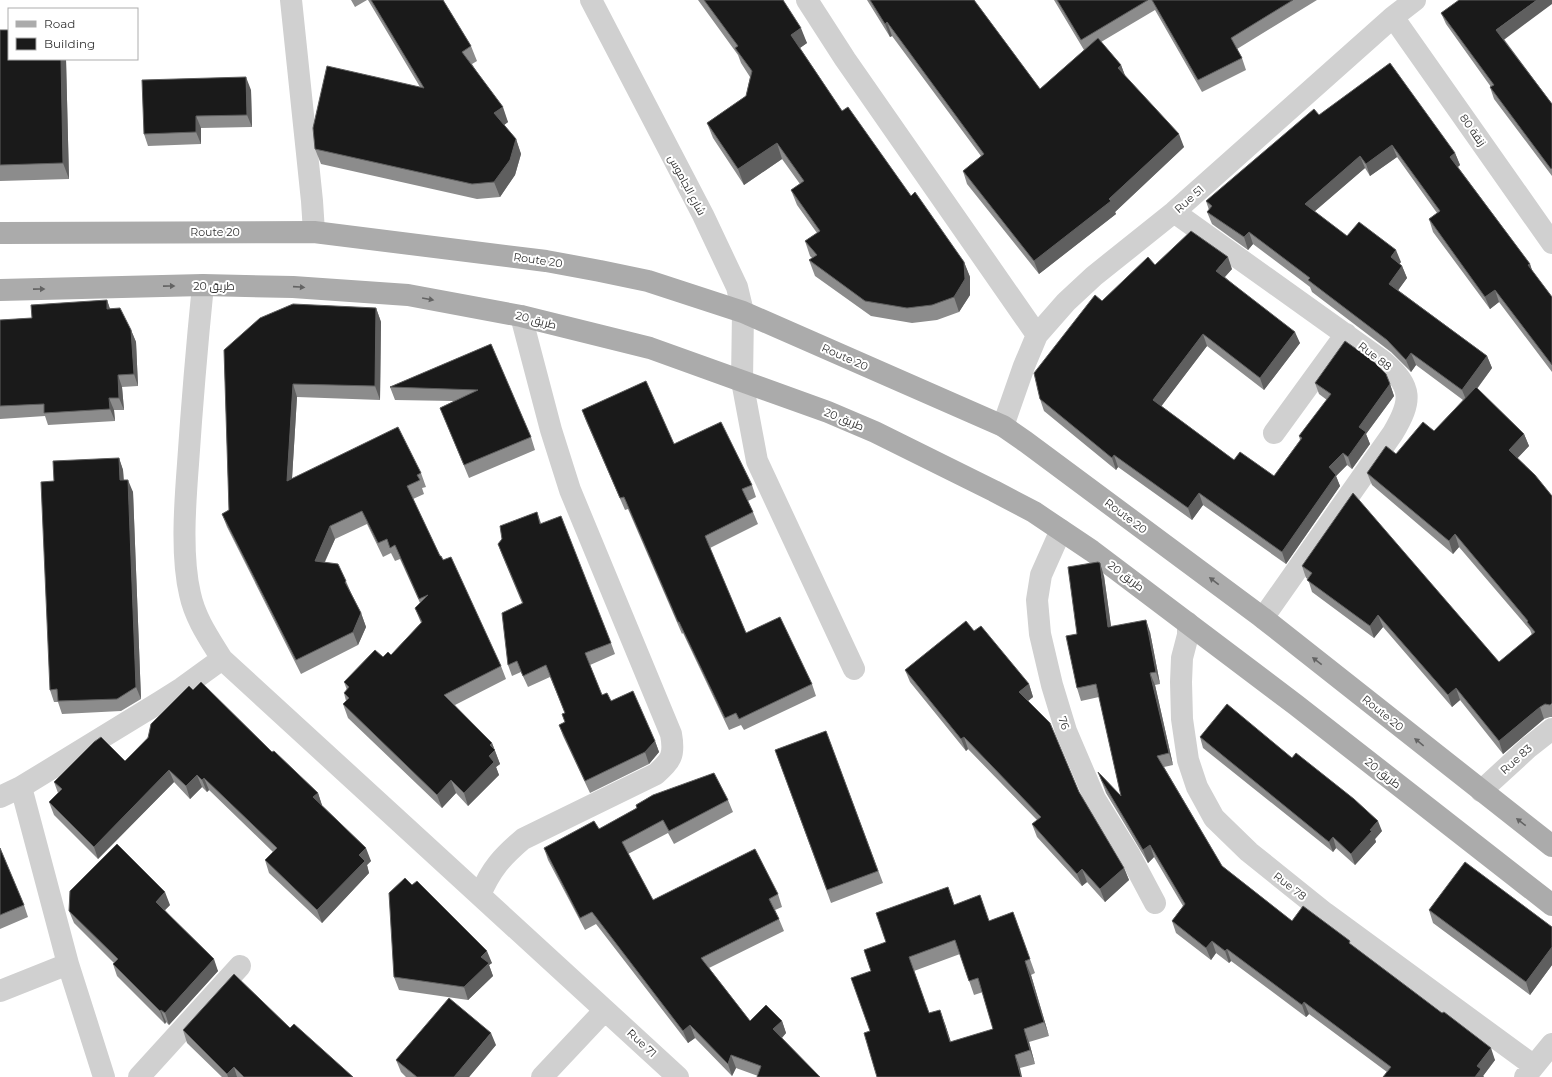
<svg xmlns="http://www.w3.org/2000/svg" width="1552" height="1077" font-family="Montserrat,Cairo,sans-serif">
<style>
.lines{fill:none;stroke-linecap:round;stroke-linejoin:round}
.minor{stroke:#d0d0d0;stroke-width:22}
.major{stroke:#ababab;stroke-width:22}
.wall{fill:#8c8c8c;fill-rule:evenodd}
.shaded-wall{fill:#5f5f5f}
.building{fill:#1a1a1a;stroke:#5f5f5f;fill-rule:evenodd}
.oneway{fill:#636363}
.labels{text-anchor:middle;stroke-width:4;stroke-linejoin:round;paint-order:stroke}
.street-label{font-size:11px;fill:#333;stroke:#fff}
</style>
<rect width="100%" height="100%" fill="#fff"/>
<g class="lines">
<!-- minor -->
<path class="minor" d="M291 0 312 201 314 232
M591 0 703 215 737 287 743 312 742 381 757 461 854 669
M807 0 845 59 1037 335
M1393 17 1552 243
M1174 212 1384 362C1413 387 1412 401 1393 433L1263 618
M203 285C197 345 192 404 188 464 185 503 181 556 190 594 195 618 209 638 222 659L678 1077
M1003 426 1024 366 1037 335 1066 302 1094 276 1174 212 1393 17 1415 0
M1274 433 1346 334
M1061 530 1041 575 1037 600 1040 634 1052 685 1066 731 1095 799 1129 854 1155 903
M1188 623V635L1182 658 1181 682 1182 719 1188 760 1197 787 1214 818 1249 852 1325 913 1534 1066
M21 787 68 964 104 1077
M1481 791 1529 747 1552 729
M0 797 21 787 160 702 182 688 222 659
M480 895C491 869 502 857 523 839L656 774C671 760 675 756 671 734L570 490 551 430 521 316
M0 991 68 964
M139 1077 240 966
M542 1077 605 1010
M1525 1077 1552 1044"/>
<!-- major -->
<path class="major" d="M0 233 314 232 546 261 600 271 648 281 743 312 1003 426 1026 442 1263 618 1552 846
M0 290 203 285 293 287 408 295 521 316 650 348 828 412 875 432 994 491 1034 512 1092 551 1296 705 1552 905"/>
</g>
<!-- wall -->
<path class="wall" d="M351 0H367L355 7Z
M368 0H443L471 46 477 61 472 64 508 122 504 125 516 139 521 154 515 175 500 197 477 199 321 164 315 149 420 87Z
M698 0H783L807 43 800 48 842 111 964 262 970 277V295L959 312 937 320 912 323 871 316 815 276 809 260 812 258 810 256 805 241 817 233 797 205 791 190 800 184 782 159 744 185 713 138 707 123 746 96 750 77 741 63 738 55Z
M867 0H974L1040 89 1084 50 1054 0H1317L1237 49 1242 58 1246 70 1202 92 1155 10 1101 42 1121 65 1125 76 1184 147 1115 212 1116 214 1039 274 967 184 963 171 981 156 892 36 890 37Z
M1441 13 1504 39 1552 104V176L1494 99 1490 87H1491L1446 24Z
M0 30 9 59H66L69 179 0 181Z
M251 90 252 127 201 128V144L148 146 144 134Z
M1319 115 1455 153 1460 165 1458 167 1530 264 1532 271 1552 297V372L1499 302 1490 309 1433 232 1429 219 1437 213 1397 157 1370 176 1365 168 1314 212 1347 236 1401 262 1399 264 1402 266 1407 278 1398 290 1487 356 1492 368 1477 389 1524 434 1529 446 1517 458 1552 496V717H1550L1544 719 1503 754 1460 700 1452 707 1383 627 1374 638 1312 592 1308 579 1306 578 1302 566 1499 662 1532 635 1530 630 1459 547 1453 554 1372 485 1367 473 1434 431 1463 400 1416 365 1411 372 1391 352 1312 292 1310 287 1253 244 1248 250 1212 224 1207 212 1209 210 1206 201Z
M1155 265 1232 269 1225 277 1300 343 1264 390 1207 346 1161 406 1234 460 1274 476 1300 440 1299 436 1327 400 1319 394 1315 383 1390 384 1394 396 1366 434 1370 444 1352 469 1347 465 1336 476 1340 486 1286 564 1203 505 1192 520 1118 467 1116 470 1044 411 1040 399Z
M107 300 110 309 131 330 136 342 138 386 122 387 124 410H114L115 421 48 425 45 416 0 419V320L32 318Z
M376 308 381 322 380 400 297 397 292 478 421 473 426 487 422 488 424 494 413 499 440 556 443 560 501 666 506 679 455 705 492 743 500 764 496 767 499 775 468 806 456 793 442 808 348 718 343 704 346 701 344 693 347 690 344 682 383 657 391 655 421 623 415 608 420 603 400 559 395 561 391 553 383 557 367 524 335 539 325 562 346 581 351 593 361 613 366 627 358 645 301 674 227 527 222 514 229 510 224 350Z
M491 344 531 437 535 450 469 478 445 420 440 408 454 401 395 400 390 387Z
M582 410 674 444 752 485 756 497 748 501 753 512 758 524 710 548 746 633 812 684 816 696 744 730 741 725 729 730 683 633 682 634 628 509 625 510 586 421Z
M119 458 123 470 124 480 133 492 141 699 121 711 62 714 58 702H54L50 690 54 481Z
M537 512 541 523 611 643 615 654 590 665 602 695 611 701 655 741 659 752 649 764 590 793 563 736 559 725 565 722 562 714 565 713 550 677 528 687 521 672 512 676 508 665 522 603 502 555 498 544Z
M1104 576 1111 627 1150 632 1160 684 1155 685 1173 765 1164 767 1222 866 1292 921 1352 945 1495 1060 1483 1076 1484 1077H1383L1387 1072 1309 1014 1306 1017 1231 961 1229 963 1216 953 1211 960 1176 933 1172 921 1183 906 1154 857 1148 863 1106 793 1098 772 1121 796 1099 697 1081 701 1077 688V634Z
M974 631 1029 684 1033 697 1028 701 1079 792 1124 868 1129 880 1105 902 1087 882 1082 886 1037 837 1032 824 1037 820 968 749 966 751 910 682 905 670Z
M193 690 272 752 318 793 322 806 371 861 367 865 369 873 322 923 269 873 265 860 273 852 209 790 207 792 202 787 190 799 174 782 98 859 54 815 49 802 58 793 54 782 125 761Z
M826 731 883 883 831 903 775 750Z
M1200 737 1382 831 1375 839 1376 842 1355 865 1336 848 1333 852 1203 748Z
M728 800 733 812 674 844 668 833 628 854 653 900 778 894 782 907 775 910 779 919 784 931 709 968 750 1021H782L786 1033 782 1038 758 1076 736 1068 732 1076 695 1038 688 1043 596 924 585 930 548 860 544 848 599 829 637 808 636 805Z
M0 848 24 905 28 917 0 929Z
M412 885 492 963 489 965 493 976 468 1000 399 990 394 977Z
M170 905 165 910 218 971 169 1025 166 1022 165 1024 117 976 113 964 114 963 74 923 69 911Z
M954 905 989 921 1013 912 1035 973 1031 975 1049 1036 1029 1042 1035 1064 1020 1068 870 1031 871 971 886 942ZM960 954 974 995 983 992 993 1029 951 1042 945 1024 929 1013 914 971Z
M1429 910 1552 927V965L1530 995 1433 923Z
M290 1028 353 1077H222L187 1043 183 1030Z
M496 1045 469 1077H406L401 1072 396 1060Z"/>
<!-- shaded-wall -->
<path class="shaded-wall" d="M1537 0H1552V4L1501 42 1496 30Z
M887 22 892 36 890 37 885 24Z
M801 28 807 43 797 50 791 35Z
M61 59H66L69 179 63 163Z
M1121 65 1126 78 1118 68Z
M246 77 251 90 252 127 247 115Z
M503 107 508 122 500 128 494 113Z
M196 116 201 128V144L196 132Z
M1179 134 1184 147 1115 212 1116 214 1039 274 1034 261 1109 199Z
M516 139 521 154 515 175 500 197 494 182Z
M777 143 782 159 744 185 738 169Z
M1392 145 1397 157 1370 176 1366 164Z
M1455 153 1460 165 1455 169 1450 157Z
M1360 156 1365 168 1309 216 1305 204Z
M1249 232 1253 244 1248 250 1244 237Z
M1396 250 1401 262 1395 269 1391 257Z
M1228 257 1232 269 1220 282 1216 271Z
M964 262 970 277V295L959 312 954 297Z
M1530 264 1534 276 1528 265Z
M1402 266 1407 278 1394 296 1389 284Z
M1495 290 1499 302 1490 309 1485 297Z
M107 300 111 312 107 309Z
M376 308 381 322 380 400 375 386Z
M131 330 136 342 138 386 134 374Z
M1295 332 1300 343 1264 390 1260 378Z
M1203 334 1207 346 1157 412 1153 400Z
M1411 353 1416 365 1411 372 1406 360Z
M1487 356 1492 368 1467 402 1462 390Z
M118 375 122 387 124 410 119 398Z
M293 384 297 397 291 495 287 481Z
M1390 384 1394 396 1366 434 1370 444 1352 469 1348 457 1359 427Z
M109 398 114 410 115 421 110 409Z
M1524 434 1529 446 1513 463 1509 450Z
M1343 453 1347 465 1336 476 1340 486 1286 564 1282 552 1329 467Z
M1114 455 1118 467 1116 470 1112 458Z
M119 458 123 470 124 492 120 480Z
M128 480 133 492 141 699 136 687Z
M1199 493 1203 505 1192 520 1188 508Z
M330 526 335 539 319 574 315 561Z
M1455 534 1459 547 1453 554 1449 541Z
M1100 563 1104 576 1113 640 1108 627Z
M361 613 366 627 358 645 353 632Z
M1378 615 1383 627 1374 638 1370 626Z
M1146 620 1150 632 1160 684 1156 672Z
M1150 673 1155 685 1173 765 1169 753Z
M1029 684 1033 697 1024 704 1019 692Z
M1456 688 1460 700 1452 707 1448 695Z
M1540 707 1544 719 1503 754 1499 741Z
M964 737 968 749 966 751 961 739Z
M655 741 659 752 649 764 645 752Z
M492 743 500 764 496 767 499 775 468 806 464 793 489 756 490 745Z
M169 770 174 782 98 859 94 847Z
M197 775 202 787 190 799 186 786Z
M204 778 209 790 207 792 202 780Z
M451 780 456 793 442 808 437 795Z
M318 793 322 805 318 810 313 797Z
M1378 821 1382 831 1375 839 1376 842 1355 865 1351 854 1370 830Z
M1333 837 1336 848 1333 852 1329 842Z
M1150 845 1154 857 1148 863 1143 850Z
M366 848 371 861 367 865 369 873 322 923 317 910 359 855Z
M1124 868 1129 880 1105 902 1100 889Z
M1082 869 1087 882 1082 886 1077 874Z
M165 892 170 905 161 914 156 902Z
M1212 941 1216 953 1211 960 1206 948Z
M1552 947V965L1530 995 1526 982Z
M1227 949 1231 961 1229 963 1225 951Z
M487 951 492 963 489 965 493 976 468 1000 464 987 481 957Z
M214 959 218 971 169 1025 165 1013Z
M1025 961 1031 975 1049 1036 1044 1022Z
M1304 1002 1309 1014 1306 1017 1302 1005Z
M161 1010 166 1022 165 1024 160 1011Z
M940 1010 945 1024 955 1056 950 1042Z
M782 1021 786 1033 778 1042 773 1029Z
M690 1025 695 1038 688 1043 683 1031Z
M1024 1029 1029 1042 1035 1064 1030 1050Z
M491 1033 496 1045 469 1077H454Z
M1491 1048 1495 1060 1483 1076 1484 1077H1475L1477 1066Z
M731 1055 736 1068 732 1076 728 1064Z
M1015 1055 1020 1068 1022 1077H1021Z
M234 1067 237 1077H228L227 1074Z"/>
<!-- building -->
<path class="building" d="M371 0H443L471 46 462 52 503 107 494 113 516 139 510 160 494 182 472 184 315 149 313 128 327 66 424 88Z
M704 0H783L801 28 791 35 842 111 848 107 911 196 915 192 964 262 965 279 954 297 932 305 907 308 865 301 809 260 817 255 805 241 820 231 791 190 804 181 777 143 738 169 707 123 746 96 752 71 735 48 738 46Z
M870 0H974L1040 89 1098 38 1121 65 1118 68 1179 134 1109 199 1111 201 1034 261 963 171 984 154 887 22 885 24Z
M1057 0H1148L1081 40Z
M1152 0H1293L1231 38 1242 58 1198 80Z
M1459 0H1537L1496 30 1552 104V168L1551 169 1490 87 1494 85 1441 13Z
M0 30H9V59H61L63 163 0 165Z
M1390 63 1455 153 1450 157 1530 264 1528 265 1552 297V365L1495 290 1485 297 1429 219 1440 211 1392 145 1366 164 1360 156 1305 204 1347 236 1359 222 1396 250 1391 257 1402 266 1389 284 1487 356 1462 390 1411 353 1406 360 1387 340 1308 280 1310 278 1249 232 1244 237 1207 212 1212 206 1206 201 1314 109 1319 115Z
M246 77 247 115 196 116V132L144 134 142 80Z
M1191 231 1228 257 1216 271 1295 332 1260 378 1203 334 1153 400 1234 460 1240 452 1274 476 1302 438 1299 436 1331 394 1315 383 1345 341 1372 360 1386 374 1390 384 1359 427 1366 432 1348 457 1343 453 1329 467 1336 475 1282 552 1199 493 1188 508 1114 455 1112 458 1040 399 1034 373 1095 295 1102 301 1148 257 1155 265Z
M107 300V309L120 308 131 330 134 374 118 375 119 398H109L110 409 44 413V404L0 406V320L32 318 31 305Z
M293 304 376 308 375 386 293 384 287 481 398 427 421 473 417 475 420 480 407 486 440 556H441L443 560 451 557 501 666 444 695 492 743 490 745 495 750 489 756 494 762 464 793 451 780 437 795 343 704 349 698 344 693 349 687 344 682 375 650 383 657 388 652 391 655 422 622 415 608 428 595 419 599 395 545 390 548 387 539 378 543 362 511 330 526 315 561 338 564 346 581 345 582 361 613 353 632 296 660 222 514 229 510 224 350 260 318Z
M491 344 531 437 464 465 440 408 478 390 390 387Z
M646 381 674 444 721 422 752 485 742 489 753 512 705 536 746 633 780 617 812 684 739 719 736 713 725 718 679 622H678L624 497 620 498 582 410Z
M1476 387 1524 434 1509 450 1535 475 1552 496V703L1550 705 1545 704 1540 707 1499 741 1456 688 1448 695 1378 615 1370 626 1307 580 1312 573 1302 566 1353 493 1499 662 1535 632 1527 622 1528 621 1455 534 1449 541 1367 473 1386 446 1396 454 1423 422 1434 431Z
M119 458 120 480H128L136 687 117 699 58 701 57 689 50 690 41 482 54 481 53 461Z
M537 512 540 524 561 516 611 643 585 653 602 695 607 693 611 701 633 691 655 741 645 752 585 781 559 725 565 722 562 714 565 713 546 665 523 676 517 661 508 665 502 613 523 603 498 544 502 539 500 526Z
M1098 562 1100 563 1108 627 1146 620 1156 672 1150 673 1169 753 1157 756 1222 866 1292 921 1303 906 1350 941 1349 943 1442 1013 1444 1012 1491 1048 1477 1066 1481 1069 1475 1077H1383L1391 1067 1304 1002 1302 1005 1227 949 1225 951 1212 941 1206 948 1172 921 1185 904 1150 845 1143 850 1102 781 1098 772 1121 796 1096 684 1077 688 1066 636 1077 634 1068 567Z
M966 621 974 631 981 626 1029 684 1019 692 1050 723 1079 792 1124 868 1100 889 1082 869 1077 874 1032 824 1041 817 964 737 961 739 905 670Z
M201 682 272 752 274 751 318 793 313 797 366 848 359 855 365 861 317 910 265 860 277 848 204 778 202 780 197 775 186 786 169 770 94 847 49 802 62 789 54 782 94 742 101 737 125 761 148 738 151 724 189 686 193 690Z
M1227 704 1292 758 1296 753 1354 799 1378 821 1370 830 1372 831 1351 854 1333 837 1329 842 1200 737Z
M826 731 878 871 827 890 775 750Z
M714 773 728 800 669 831 663 820 622 842 653 900 755 849 778 894 769 899 779 919 701 958 750 1021 766 1005 782 1021 773 1029 820 1077H757L761 1066 731 1055 728 1064 690 1025 683 1031 592 912 580 918 544 848 594 821 599 829 637 808 636 805 653 795Z
M117 844 165 892 156 902 214 959 165 1013 161 1010 160 1011 113 964 118 959 69 911 70 891Z
M0 848 24 905 0 915Z
M1465 862 1552 927V947L1526 982 1429 910Z
M405 878 412 885 417 881 487 951 481 957 489 963 464 987 394 977 389 893Z
M948 887 954 905 980 895 989 921 1013 912 1030 959 1025 961 1044 1022 1024 1029 1030 1050 1015 1055 1021 1077H877L864 1033 870 1031 851 978 871 971 864 950 886 942 876 913ZM955 940 969 981 978 978 993 1029 950 1042 940 1010 929 1013 909 957Z
M234 974 290 1028 294 1024 353 1077H244L234 1067 227 1074 183 1030Z
M449 998 491 1033 454 1077H417L396 1060Z"/>
<!-- one-way arrows -->
<defs><path id="oneway-solid" d="M-6-.8H1V-3.2L6.5 0L1 3.2V.8H-6Z"/></defs>
<g class="oneway">
<use href="#oneway-solid" transform="translate(169 286) rotate(-1)"/>
<use href="#oneway-solid" transform="translate(299 287) rotate(4)"/>
<use href="#oneway-solid" transform="translate(39 289) rotate(-1)"/>
<use href="#oneway-solid" transform="translate(428 299) rotate(10)"/>
<use href="#oneway-solid" transform="translate(1214 581) rotate(-143)"/>
<use href="#oneway-solid" transform="translate(1317 661) rotate(-142)"/>
<use href="#oneway-solid" transform="translate(1419 742) rotate(-141)"/>
<use href="#oneway-solid" transform="translate(1521 822) rotate(-142)"/>
</g>
<g class="labels">
<!-- street labels -->
<g class="street-label">
<text transform="translate(1473 130) rotate(55)" y="4">زنقة 80</text>
<text transform="translate(687 185) rotate(62)" y="4">شارع الجاموس</text>
<text transform="translate(1189 199) rotate(-42)" y="4">Rue 51</text>
<text x="215" y="236">Route 20</text>
<text transform="translate(538 260) rotate(8)" y="4">Route 20</text>
<text x="214" y="290">طريق 20</text>
<text transform="translate(536 320) rotate(14)" y="4">طريق 20</text>
<text transform="translate(1375 356) rotate(38)" y="4">Rue 88</text>
<text transform="translate(845 357) rotate(24)" y="4">Route 20</text>
<text transform="translate(844 419) rotate(22)" y="4">طريق 20</text>
<text transform="translate(1126 516) rotate(37)" y="4">Route 20</text>
<text transform="translate(1126 576) rotate(37)" y="4">طريق 20</text>
<text transform="translate(1383 713) rotate(39)" y="4">Route 20</text>
<text transform="translate(1064 723) rotate(72)" y="4">76</text>
<text transform="translate(1516 759) rotate(-42)" y="4">Rue 83</text>
<text transform="translate(1383 773) rotate(38)" y="4">طريق 20</text>
<text transform="translate(1290 886) rotate(38)" y="4">Rue 78</text>
<text transform="translate(642 1043) rotate(43)" y="4">Rue 71</text>
</g>
</g>
<!-- legend -->
<rect x="8" y="8" width="130" height="52" fill="#ffffff" stroke="#adadad"/>
<rect x="16" y="21" width="20" height="6" fill="#ababab" stroke="#adadad"/>
<text x="44" y="28" font-size="12" fill="#333333">Road</text>
<rect x="16" y="38" width="20" height="12" fill="#1a1a1a" stroke="#adadad"/>
<text x="44" y="48" font-size="12" fill="#333333">Building</text>
</svg>
